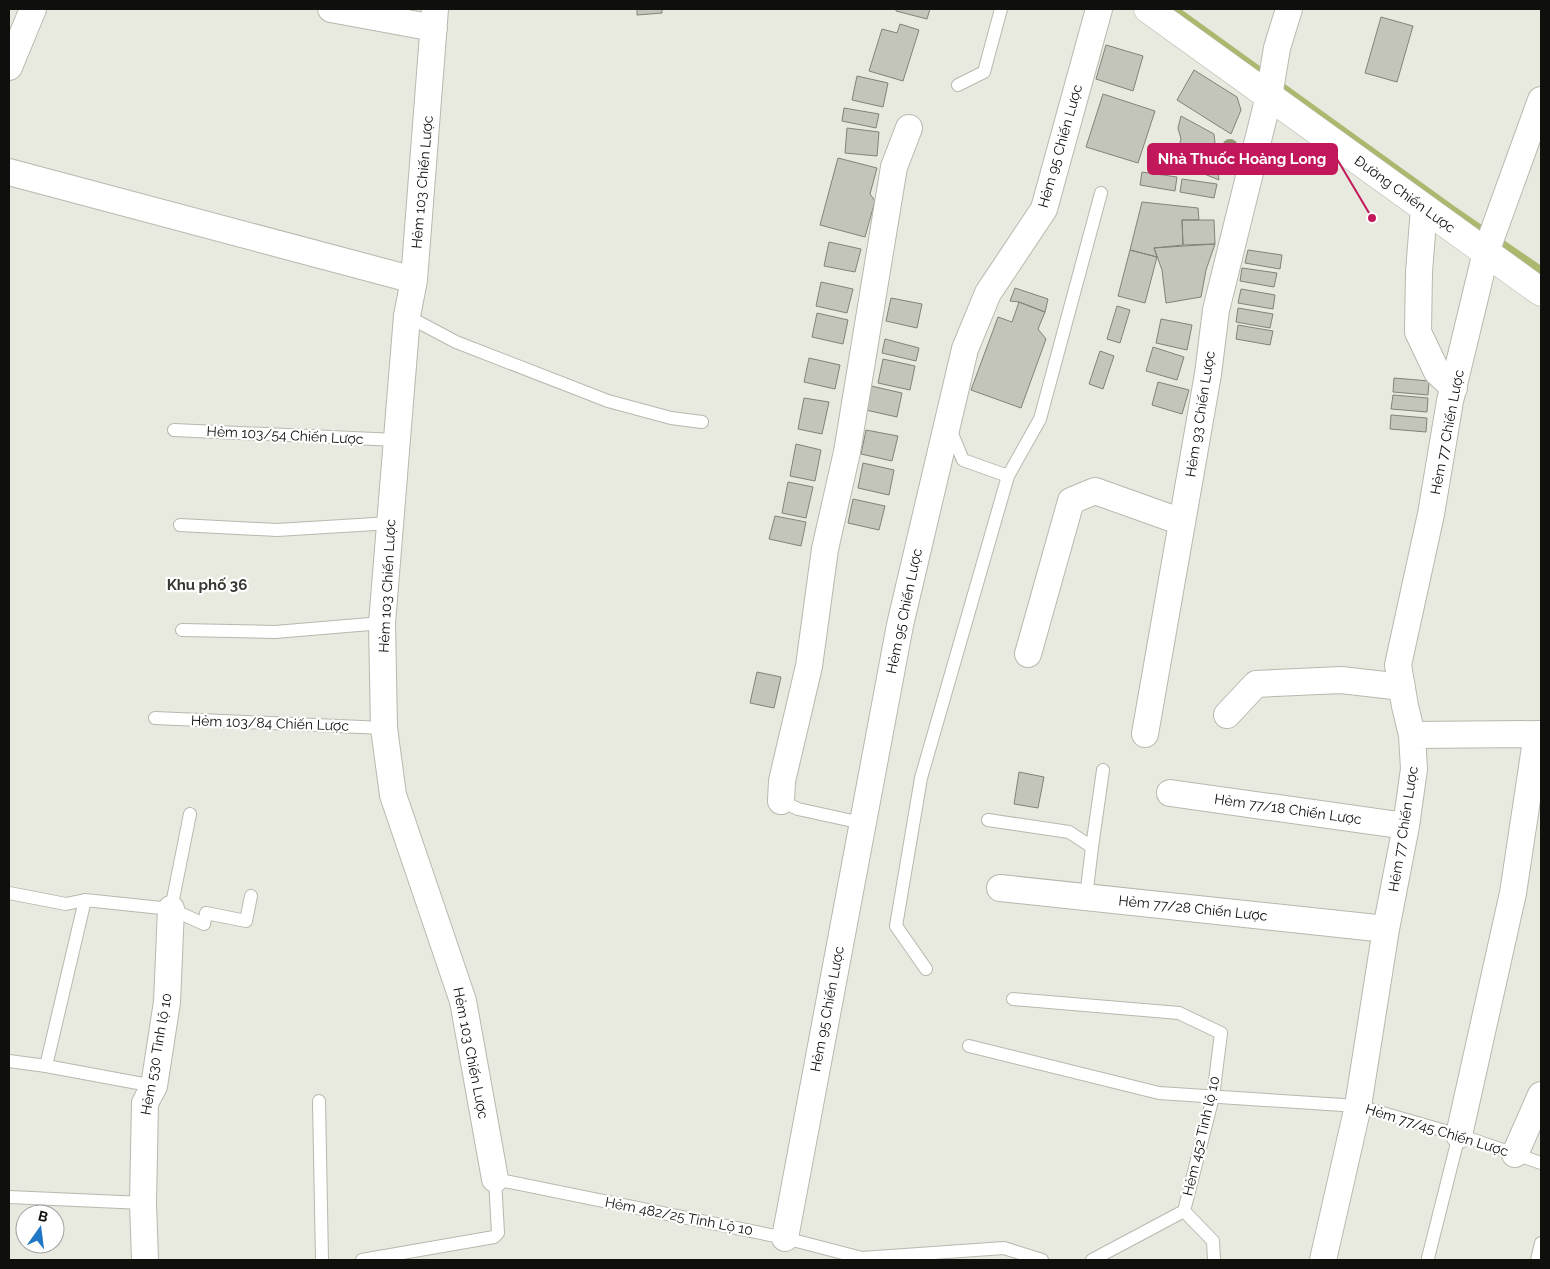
<svg xmlns="http://www.w3.org/2000/svg" width="1550" height="1269" font-family="Raleway,sans-serif">
<style>
.lines{fill:none;stroke-linecap:round;stroke-linejoin:round}
.stream{stroke:#adb86f;stroke-width:9}
.building{fill:#c3c5ba;stroke:#818379}
.service-casing{stroke:#b7b9ae;stroke-width:14}
.minor-casing{stroke:#b7b9ae;stroke-width:28}
.tertiary-casing{stroke:#b7b9ae;stroke-width:29}
.service{stroke:#fff;stroke-width:12}
.minor{stroke:#fff;stroke-width:26}
.tertiary{stroke:#fff;stroke-width:28}
.tree{fill:#939875}
.labels{text-anchor:middle;stroke-width:4.5;stroke-linejoin:round;paint-order:stroke}
.street-label{font-size:14px;fill:#0f100c;stroke:#fff}
.neighbourhood-label{font-size:15px;font-weight:bold;fill:#373930;stroke:#fff}
.leader{fill:none;stroke:#c2185b;stroke-width:2}
.callout-dot{fill:#c2185b;stroke:#fff;stroke-width:2}
.callout{fill:#c2185b;stroke:#c2185b;stroke-width:2}
.callout-label{font-size:15px;text-anchor:middle;font-weight:bold;fill:#fff}
</style>
<rect width="100%" height="100%" fill="#e8eadf"/>
<g class="lines">
<!-- stream -->
<path class="stream" d="M1173 9 1452 210 1541 271"/>
</g>
<!-- building -->
<path class="building" d="M637 9H662V13L637 15Z
M896 9H930L927 19 896 11Z
M1381 17 1413 26 1397 82 1365 73Z
M900 24 919 30 903 81 869 71 882 29 897 33Z
M1106 45 1143 56 1133 91 1096 79Z
M1194 70 1237 97 1241 110 1231 134 1177 100Z
M857 76 888 83 883 107 852 100Z
M1103 94 1155 111 1138 163 1086 147Z
M844 108 879 114 876 128 842 121Z
M1181 116 1214 134 1219 180 1175 162 1181 139 1178 128Z
M847 128 879 132 877 156 845 153Z
M838 158 877 168 870 194 875 201 865 237 820 225Z
M1142 172 1177 177 1175 191 1140 185Z
M1182 179 1217 184 1214 198 1180 192Z
M1142 202 1198 208 1199 220H1182L1183 245 1154 248 1157 257 1130 250Z
M1182 220H1214L1215 244 1183 245Z
M829 242 861 249 855 272 824 266Z
M1215 244 1206 270 1201 297 1166 303 1162 270 1154 248Z
M1130 250 1157 257 1145 303 1118 296Z
M1248 250 1282 255 1280 269 1245 263Z
M1242 268 1277 273 1274 287 1240 281Z
M821 282 853 289 847 313 816 306Z
M1015 288 1048 299 1045 312 1019 302 1010 301Z
M1241 289 1275 295 1273 309 1238 303Z
M891 298 922 304 917 328 886 321Z
M1019 302 1045 312 1038 329 1046 339 1021 408 971 390 998 317 1012 322Z
M1117 306 1130 310 1120 343 1107 339Z
M1238 308 1273 314 1270 328 1236 322Z
M817 313 848 320 843 344 812 337Z
M1161 319 1192 325 1187 350 1156 343Z
M1238 325 1273 331 1270 345 1236 339Z
M885 339 919 348 916 361 882 353Z
M1153 347 1184 357 1177 380 1146 371Z
M1100 351 1114 356 1103 389 1089 384Z
M809 358 840 365 835 389 804 382Z
M883 359 915 366 910 390 878 383Z
M1394 378 1429 381 1428 395 1393 392Z
M1158 382 1189 390 1182 414 1152 405Z
M871 386 902 393 897 417 866 410Z
M1393 395 1428 398 1427 412 1391 409Z
M804 398 829 402 822 434 798 429Z
M1391 415 1427 418 1426 432 1390 429Z
M866 430 898 436 892 461 861 454Z
M796 444 821 450 815 481 790 476Z
M863 463 894 470 889 495 858 488Z
M788 482 813 487 806 518 782 513Z
M853 499 885 506 879 530 848 523Z
M775 516 806 522 801 546 769 539Z
M757 672 781 677 774 708 750 703Z
M1019 772 1044 777 1038 808 1014 804Z"/>
<g class="lines">
<!-- service casing -->
<g class="service-casing">
<path id="service" d="M958 85 984 72 1001 9
M407 316 456 342 608 401 671 418 702 422
M950 429 963 460 1008 476
M174 430 397 440
M180 525 277 530 391 523
M182 630 275 632 382 623
M155 718 384 728
M781 801 798 809 862 823
M988 820 1069 832 1092 847 1086 897
M1092 847 1103 770
M9 893 66 904 85 900 171 909 204 924 206 913 246 921 251 896
M171 909 190 814
M926 969 896 926 921 778 1008 476 1040 419 1101 193
M1013 999 1179 1013 1221 1033 1213 1097 1184 1211 1213 1241 1214 1260
M969 1046 1159 1093 1358 1106 1459 1135 1541 1163
M9 1061 46 1066 154 1086
M46 1066 85 900
M319 1101 322 1260
M9 1197 143 1203
M1428 1258 1459 1135
M362 1260 494 1237 498 1233 495 1179 785 1238 862 1258 1004 1248 1042 1260
M1092 1260 1184 1211
M1537 1260 1541 1243"/>
</g>
<!-- minor casing -->
<g class="minor-casing">
<path id="minor" d="M331 9 434 28
M435 9 414 280 407 316 382 623 384 728 393 795 463 1001 495 1179
M9 67 33 9
M9 172 414 280
M1424 208 1419 272 1418 332 1437 372 1454 388
M1028 654 1071 501 1095 491 1182 522
M1227 715 1256 684 1341 680 1402 687
M1145 734 1208 374 1216 310 1269 96 1277 48 1289 9
M1412 735 1541 734
M1170 793 1406 826
M781 801 782 781 809 666 825 549 847 452 894 167 909 128
M1000 888 1386 929
M1459 1135 1513 893 1537 734
M1515 1154 1541 1095
M785 1238 900 625 965 349 988 293 1044 209 1099 9
M145 1260 143 1203 145 1103 154 1086 167 1002 171 909
M1323 1260 1358 1106 1386 929 1406 826 1414 769 1412 735 1405 706 1398 665 1431 514 1450 401 1486 252 1541 100"/>
</g>
<!-- tertiary casing -->
<g class="tertiary-casing">
<path id="tertiary" d="M1148 9 1541 292"/>
</g>
<!-- service -->
<use href="#service" class="service"/>
<!-- minor -->
<use href="#minor" class="minor"/>
<!-- tertiary -->
<use href="#tertiary" class="tertiary"/>
</g>
<!-- trees -->
<circle class="tree" cx="1230" cy="147" r="8"/>
<g class="labels">
<!-- street labels -->
<g class="street-label">
<text transform="translate(1060 146) rotate(-74)" y="5">Hẻm 95 Chiến Lược</text>
<text transform="translate(422 182) rotate(-85)" y="5">Hẻm 103 Chiến Lược</text>
<text transform="translate(1405 194) rotate(36)" y="5">Đường Chiến Lược</text>
<text transform="translate(1200 414) rotate(-81)" y="5">Hẻm 93 Chiến Lược</text>
<text transform="translate(1447 432) rotate(-79)" y="5">Hẻm 77 Chiến Lược</text>
<text transform="translate(285 435) rotate(3)" y="5">Hẻm 103/54 Chiến Lược</text>
<text transform="translate(387 586) rotate(-87)" y="5">Hẻm 103 Chiến Lược</text>
<text transform="translate(904 611) rotate(-78)" y="5">Hẻm 95 Chiến Lược</text>
<text transform="translate(270 723) rotate(2)" y="5">Hẻm 103/84 Chiến Lược</text>
<text transform="translate(1288 809) rotate(8)" y="5">Hẻm 77/18 Chiến Lược</text>
<text transform="translate(1403 829) rotate(-81)" y="5">Hẻm 77 Chiến Lược</text>
<text transform="translate(1193 908) rotate(6)" y="5">Hẻm 77/28 Chiến Lược</text>
<text transform="translate(827 1009) rotate(-79)" y="5">Hẻm 95 Chiến Lược</text>
<text transform="translate(471 1053) rotate(79)" y="5">Hẻm 103 Chiến Lược</text>
<text transform="translate(156 1054) rotate(-80)" y="5">Hẻm 530 Tỉnh lộ 10</text>
<text transform="translate(1437 1130) rotate(17)" y="5">Hẻm 77/45 Chiến Lược</text>
<text transform="translate(1201 1136) rotate(-77)" y="5">Hẻm 452 Tỉnh lộ 10</text>
<text transform="translate(679 1216) rotate(11)" y="5">Hẻm 482/25 Tỉnh Lộ 10</text>
</g>
<!-- neighbourhood labels -->
<g class="neighbourhood-label">
<text x="207" y="590">Khu phố 36</text>
</g>
</g>
<!-- callouts -->
<path class="leader" d="M1372 218L1337 159"/>
<circle class="callout-dot" cx="1372" cy="218" r="5"/>
<rect class="callout" x="1148" y="144" width="189" height="30" rx="5"/>
<g class="callout-label">
<text x="1242" y="164">Nhà Thuốc Hoàng Long</text>
</g>
<!-- border -->
<rect width="1550" height="1269" fill="none" stroke="#0f100c" stroke-width="20"/>
<!-- north arrow -->
<g transform="translate(40 1229) rotate(14)"><circle r="24" fill="#ffffff" stroke="#9f9f9e"/>
<path d="M0-4L9 19L0 12L-9 19Z" fill="#2077c5"/>
<text y="-8" font-size="14" font-weight="bold" text-anchor="middle" fill="#0f100c">B</text>
</g>
</svg>
